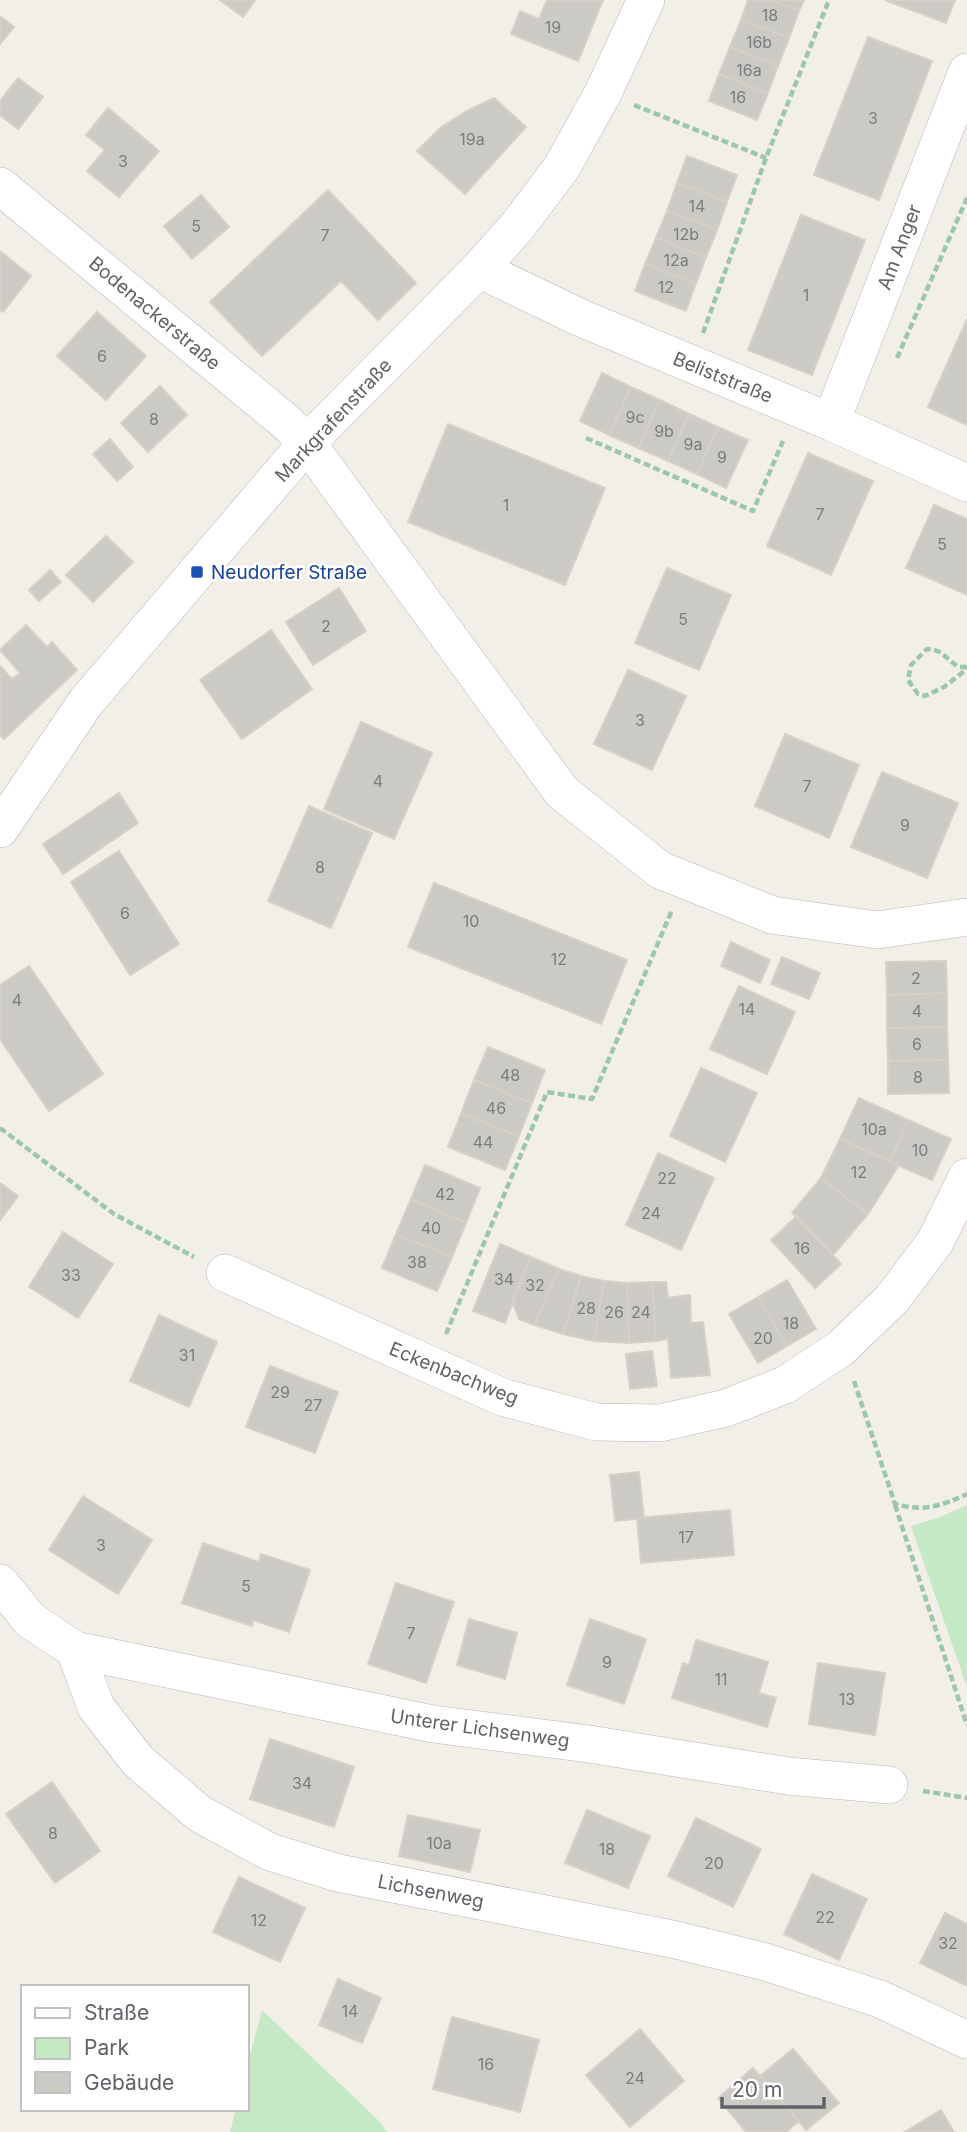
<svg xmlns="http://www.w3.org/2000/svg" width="967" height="2132" font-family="Inter,sans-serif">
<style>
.green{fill:#c5e8c5}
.building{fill:#cccac5;stroke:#d6d1c6;stroke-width:2}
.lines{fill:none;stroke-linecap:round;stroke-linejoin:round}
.minor-casing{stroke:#b5b8bc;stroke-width:38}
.path{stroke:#9cc7a9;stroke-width:4.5;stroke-dasharray:7 3.5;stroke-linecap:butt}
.minor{stroke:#fff;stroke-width:37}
.transit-dot{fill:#1a4fb4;stroke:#fff;stroke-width:2.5}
.labels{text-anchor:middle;stroke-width:5;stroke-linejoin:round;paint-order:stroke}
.number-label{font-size:16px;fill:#7a7d7f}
.street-label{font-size:19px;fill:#5f6368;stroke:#fff}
.transit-label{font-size:19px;fill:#164399;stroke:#fff;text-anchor:start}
</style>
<rect width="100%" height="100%" fill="#f1efe8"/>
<!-- green -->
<path class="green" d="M967 1505V1687L911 1526 938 1518Z
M262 2010 377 2119 387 2132H230L236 2109H247V2067Z"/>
<!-- building -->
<path class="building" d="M220 0H255L243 17Z
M547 0H603L578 61 511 34 520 11 539 19Z
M748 0H770L799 11 789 38 741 20Z
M770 0H804L799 11Z
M885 0H955L946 23Z
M0 16 14 27 0 44Z
M741 20 789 38 778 66 730 47Z
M868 37 932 61 879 200 814 175Z
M730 47 778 66 768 93 719 74Z
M719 74 768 93 757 120 709 101Z
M18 78 43 97 18 129 0 115V101Z
M494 98 526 127 465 194 417 151 440 128 467 111Z
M108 108 159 151 119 197 87 171 105 150 86 135Z
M687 156 737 175 727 202 677 183Z
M677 183 727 202 717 230 667 211Z
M328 190 416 283 378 320 341 281 262 356 210 302Z
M201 195 229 227 192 259 164 226Z
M667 211 717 230 706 257 656 238Z
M801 215 865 240 812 375 748 350Z
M656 238 706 257 696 283 645 264Z
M0 251 31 276 3 312 0 310Z
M645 264 696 283 686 311 635 291Z
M97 312 146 356 106 400 57 356Z
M967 319V425L928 407Z
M602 373 631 387 609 435 580 421Z
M160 386 187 415 148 452 121 423Z
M631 387 660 400 638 448 609 435Z
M660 400 689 414 668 461 638 448Z
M689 414 718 427 697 474 668 461Z
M448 424 605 488 565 585 408 522Z
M718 427 748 440 726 488 697 474Z
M110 439 133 467 117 481 93 454Z
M808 453 873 481 831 575 767 546Z
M934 505 967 519V595L906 568Z
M106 536 133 562 93 602 66 575Z
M667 568 731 595 699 670 635 643Z
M50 570 61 582 39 601 29 590Z
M339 588 366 631 313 665 286 622Z
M26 625 47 647 52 642 77 670 4 739 0 735V666L12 679 20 673 0 650Z
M271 630 312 689 242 739 200 680Z
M628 670 686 696 652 770 594 744Z
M361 722 432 753 394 839 324 809Z
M785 734 859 765 829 838 755 806Z
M882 772 958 803 927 878 851 847Z
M119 793 138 823 63 874 43 844Z
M309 806 372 833 331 928 268 901Z
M119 851 179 944 130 975 71 882Z
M434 883 627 960 601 1024 408 947Z
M731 942 770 960 760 983 721 966Z
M782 957 820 973 809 999 771 984Z
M946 961 947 993 887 995 886 962Z
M29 966 103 1074 49 1111 0 1039V985Z
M739 986 795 1012 767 1074 710 1049Z
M947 993V1027L887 1028V995Z
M947 1027 948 1060 888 1061 887 1028Z
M488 1047 545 1070 532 1103 474 1080Z
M948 1060 949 1093 888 1094V1061Z
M701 1068 757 1093 725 1162 670 1136Z
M474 1080 532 1103 519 1136 461 1114Z
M859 1098 908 1120 890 1162 840 1139Z
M461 1114 519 1136 505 1170 448 1147Z
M908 1120 951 1139 932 1180 890 1162Z
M840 1139 899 1165 868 1214 821 1178Z
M658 1153 714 1178 681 1250 626 1225Z
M425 1165 480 1188 466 1223 411 1199Z
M821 1178 868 1214 833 1255 792 1213Z
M0 1183 18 1196 0 1220Z
M411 1199 466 1223 452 1257 396 1234Z
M797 1216 841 1264 815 1288 771 1240Z
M63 1232 113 1264 78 1318 29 1287Z
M396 1234 452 1257 437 1291 382 1268Z
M500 1244 531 1257 505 1323 473 1311Z
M531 1257 559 1269 534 1325 519 1319 512 1301Z
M559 1269 581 1276 563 1334 534 1325Z
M581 1276 604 1281 594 1341 563 1334Z
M787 1280 816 1329 787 1346 758 1297Z
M604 1281 627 1283 629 1343 594 1341Z
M652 1282 656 1341 629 1343 627 1283Z
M652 1282H666L668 1298 690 1295 691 1323 703 1322 710 1375 671 1378 668 1339 656 1341Z
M758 1297 787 1346 758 1363 729 1314Z
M159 1315 217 1342 189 1407 130 1381Z
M652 1351 657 1386 630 1389 626 1354Z
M270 1366 338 1392 315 1453 246 1427Z
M639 1472 644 1518 615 1521 610 1475Z
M83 1496 152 1540 118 1594 49 1550Z
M730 1510 734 1555 641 1563 637 1518Z
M203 1543 259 1562 261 1554 310 1570 289 1632 253 1620 252 1626 182 1603Z
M396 1583 454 1602 426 1683 368 1664Z
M469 1619 517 1633 505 1679 457 1665Z
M590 1619 646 1639 624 1704 567 1685Z
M696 1640 768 1662 759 1693 776 1698 767 1727 672 1698 683 1663 689 1665Z
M818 1663 885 1673 875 1735 809 1724Z
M270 1739 354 1767 334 1827 250 1799Z
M52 1782 100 1851 55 1883 6 1814Z
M587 1810 650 1836 628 1888 565 1863Z
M408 1815 480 1830 470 1872 399 1856Z
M696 1818 761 1849 733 1907 668 1876Z
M812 1874 867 1899 839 1960 784 1934Z
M239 1877 305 1908 280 1962 213 1932Z
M945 1913 967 1924V1986L920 1963Z
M338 1979 381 1998 362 2043 319 2025Z
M452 2017 539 2040 520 2112 433 2089Z
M640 2029 684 2081 630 2127 586 2075Z
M793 2049 839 2103 806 2130 760 2076Z
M753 2068 799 2121 786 2132H746L718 2098Z
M941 2110 954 2132H905Z"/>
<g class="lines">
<!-- minor casing -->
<g class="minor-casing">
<path id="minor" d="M0 186 286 422 307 443 562 792 660 870 772 915 877 930 967 917
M479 269 581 318 831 422 967 483
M831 422 967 72
M0 829 86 702 307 443 479 269 516 228 562 167 603 93 646 0
M225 1273 502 1397 596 1422 660 1423 726 1408 785 1385 841 1348 892 1299 935 1242 967 1177
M0 1583 30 1620 75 1650 96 1707 138 1761 200 1814 270 1852 338 1873 672 1939 766 1962 880 1999 967 2040
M75 1650 433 1724 589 1744 788 1776 889 1785"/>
</g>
<!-- path -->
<path class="path" d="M634 105 766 158
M703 333 766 158 829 0
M897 358 967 198
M586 438 753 511 783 441
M967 667H959C946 660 943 649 927 649L911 665 908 680 918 694 925 696 944 687 967 669
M0 1128 114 1214 194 1257
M446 1334 547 1092 592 1099 672 910
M854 1381 895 1504C924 1512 941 1506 967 1494
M895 1505 967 1725
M923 1791 967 1798"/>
<!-- minor -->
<use href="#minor" class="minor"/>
</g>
<!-- markers -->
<rect class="transit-dot" x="190" y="565" width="14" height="14" rx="3.5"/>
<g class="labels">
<!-- number labels -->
<g class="number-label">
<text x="770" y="21">18</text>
<text x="553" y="33">19</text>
<text x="759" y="48">16b</text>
<text x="749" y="76">16a</text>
<text x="738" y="103">16</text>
<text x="873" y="124">3</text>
<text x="472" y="145">19a</text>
<text x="123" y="167">3</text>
<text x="697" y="212">14</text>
<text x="196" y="232">5</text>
<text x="686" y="240">12b</text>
<text x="325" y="241">7</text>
<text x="676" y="266">12a</text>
<text x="666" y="293">12</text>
<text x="806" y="301">1</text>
<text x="102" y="362">6</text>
<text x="635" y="423">9c</text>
<text x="154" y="425">8</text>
<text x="664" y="437">9b</text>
<text x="693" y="450">9a</text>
<text x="722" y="463">9</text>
<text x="506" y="511">1</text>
<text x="820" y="520">7</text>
<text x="942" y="550">5</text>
<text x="683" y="625">5</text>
<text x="326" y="632">2</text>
<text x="640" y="726">3</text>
<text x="378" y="787">4</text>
<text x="807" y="792">7</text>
<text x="905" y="831">9</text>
<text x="320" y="873">8</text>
<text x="125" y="919">6</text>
<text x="471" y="927">10</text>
<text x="559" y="965">12</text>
<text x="916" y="984">2</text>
<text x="17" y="1006">4</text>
<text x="747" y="1015">14</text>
<text x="917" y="1017">4</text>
<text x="917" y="1050">6</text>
<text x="510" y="1081">48</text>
<text x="918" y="1083">8</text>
<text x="496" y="1114">46</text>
<text x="874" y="1135">10a</text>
<text x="483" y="1148">44</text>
<text x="920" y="1156">10</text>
<text x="859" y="1178">12</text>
<text x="667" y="1184">22</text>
<text x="445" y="1200">42</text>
<text x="651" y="1219">24</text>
<text x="431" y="1234">40</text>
<text x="802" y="1254">16</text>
<text x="417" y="1268">38</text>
<text x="71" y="1281">33</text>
<text x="504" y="1285">34</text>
<text x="535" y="1291">32</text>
<text x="586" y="1314">28</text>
<text x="614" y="1318">26</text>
<text x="641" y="1318">24</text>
<text x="791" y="1329">18</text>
<text x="763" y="1344">20</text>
<text x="187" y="1361">31</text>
<text x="280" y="1398">29</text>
<text x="313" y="1411">27</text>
<text x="686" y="1543">17</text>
<text x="101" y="1551">3</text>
<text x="246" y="1592">5</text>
<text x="411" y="1639">7</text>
<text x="607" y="1668">9</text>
<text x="721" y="1685">11</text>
<text x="847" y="1705">13</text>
<text x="302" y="1789">34</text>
<text x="53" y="1839">8</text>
<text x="439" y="1849">10a</text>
<text x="607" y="1855">18</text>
<text x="714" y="1869">20</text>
<text x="825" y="1923">22</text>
<text x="259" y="1926">12</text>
<text x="948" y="1949">32</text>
<text x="350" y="2017">14</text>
<text x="486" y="2070">16</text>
<text x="635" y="2084">24</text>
</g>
<!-- street labels -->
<g class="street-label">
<text transform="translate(899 247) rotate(-69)" y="7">Am Anger</text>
<text transform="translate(155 313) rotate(40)" y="7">Bodenackerstraße</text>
<text transform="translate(723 377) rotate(22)" y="7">Beliststraße</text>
<text transform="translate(333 420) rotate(-47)" y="7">Markgrafenstraße</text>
<text transform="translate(454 1373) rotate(22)" y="7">Eckenbachweg</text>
<text transform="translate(480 1728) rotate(8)" y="7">Unterer Lichsenweg</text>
<text transform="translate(431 1891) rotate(11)" y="7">Lichsenweg</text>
</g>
<!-- transit labels -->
<g class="transit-label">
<text x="211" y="579">Neudorfer Straße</text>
</g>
</g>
<!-- legend -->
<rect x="21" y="1985" width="228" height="126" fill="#ffffff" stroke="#bfc1c3" stroke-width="2"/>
<rect x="35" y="2008" width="35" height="10" fill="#ffffff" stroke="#bfc1c3" stroke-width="2"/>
<text x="84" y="2020" font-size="21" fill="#5f6368">Straße</text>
<rect x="35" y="2038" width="35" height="21" fill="#c5e8c5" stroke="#bfc1c3" stroke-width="2"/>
<text x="84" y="2055" font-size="21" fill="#5f6368">Park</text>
<rect x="35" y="2072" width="35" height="21" fill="#cccac5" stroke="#bfc1c3" stroke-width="2"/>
<text x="84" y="2090" font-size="21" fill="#5f6368">Gebäude</text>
<!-- scale -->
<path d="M722 2097v10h102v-10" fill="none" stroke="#5f6368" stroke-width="3.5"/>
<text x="732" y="2097" font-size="21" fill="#5f6368" stroke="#ffffff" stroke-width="5" paint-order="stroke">20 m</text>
</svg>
